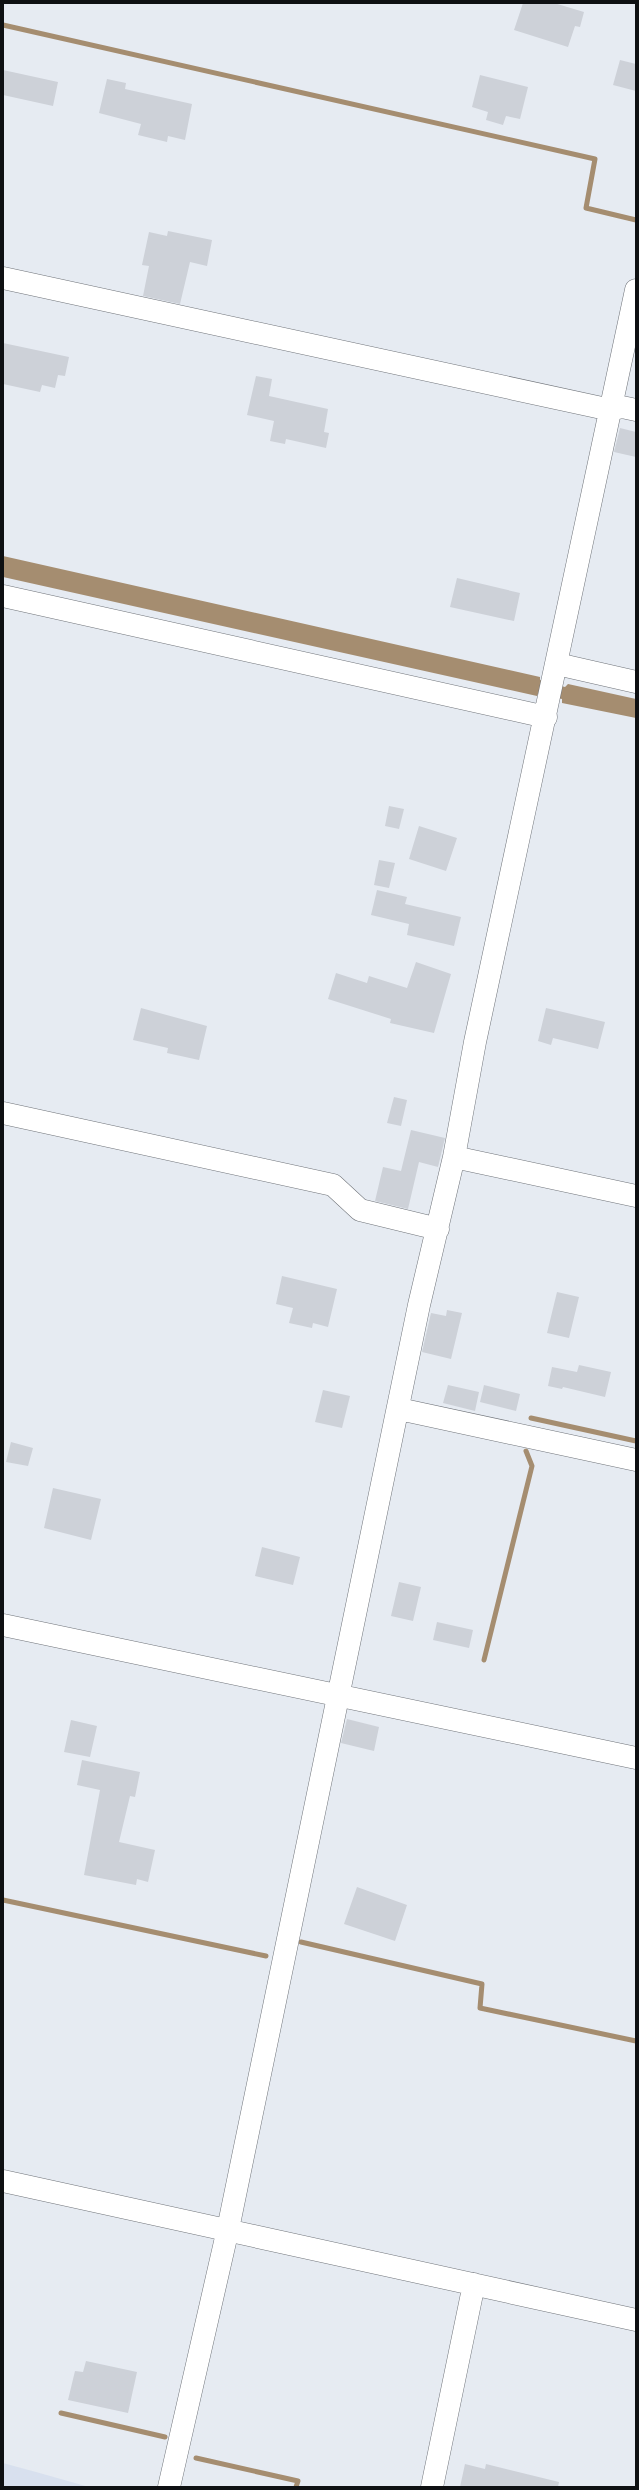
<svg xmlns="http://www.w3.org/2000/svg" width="639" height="2490" font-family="'Fira Sans',sans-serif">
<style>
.built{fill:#d8e0ee}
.water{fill:#a58d70}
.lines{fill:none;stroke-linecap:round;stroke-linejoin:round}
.stream{stroke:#a58d70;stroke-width:5}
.building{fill:#cdd1d8}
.minor-casing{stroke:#70747a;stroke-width:23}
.minor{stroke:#fff;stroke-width:22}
</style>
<rect width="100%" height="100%" fill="#e6ebf2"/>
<!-- built -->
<path class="built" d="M3 2463 36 2472 89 2487H3Z"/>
<!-- water -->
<path class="water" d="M3 556 540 677V680L565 687 568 684 636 699V718L562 703V699L538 694 537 696 3 577Z"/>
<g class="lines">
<!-- stream -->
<path class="stream" d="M3 25 595 159 586 208 636 220
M531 1418 636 1441
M484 1660 532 1466 526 1451
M3 1900 266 1956
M301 1942 482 1984 480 2008 636 2041
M61 2413 165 2437
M196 2458 298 2481 296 2487"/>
</g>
<!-- building -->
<path class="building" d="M523 3H554L584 12 580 27 575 26 568 47 514 30Z
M620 60 636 64V91L613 85Z
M3 70 58 82 53 106 3 95Z
M480 75 528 87 520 119 506 116 503 125 486 120 488 112 472 107Z
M107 79 126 83 125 89 192 104 185 140 168 136 167 142 138 135 141 124 99 113Z
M168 231 212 240 207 266 190 262 180 304 143 296 149 266 142 265 149 232 167 236Z
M3 343 69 357 65 376 58 375 55 388 42 385 40 392 3 384Z
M256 376 272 379 269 396 328 409 324 432 329 433 326 448 286 439 285 444 270 441 274 421 247 415Z
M620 428 636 432V457L614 452Z
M457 578 520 593 514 621 450 607Z
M389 806 404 809 399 829 385 826Z
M419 826 457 838 446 871 409 859Z
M379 860 395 863 389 888 374 885Z
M377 890 407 897 405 904 461 917 454 946 407 935 409 924 371 915Z
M416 962 451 974 434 1033 390 1023 391 1019 328 999 336 973 367 983 369 976 407 988Z
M141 1008 207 1026 199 1060 167 1053 168 1048 133 1040Z
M546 1008 605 1022 598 1049 553 1038 551 1045 538 1041Z
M394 1097 407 1100 401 1126 387 1123Z
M411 1130 445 1138 438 1167 419 1162 408 1209 375 1201 383 1167 401 1171Z
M282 1276 337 1289 328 1327 313 1323 312 1328 289 1323 293 1308 276 1304Z
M557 1292 579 1297 569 1338 547 1333Z
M447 1310 462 1313 451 1359 422 1352 431 1313 446 1316Z
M579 1365 611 1372 605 1397 563 1387 562 1389 548 1386 552 1367 577 1372Z
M448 1385 479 1392 475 1411 443 1403Z
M484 1385 520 1394 516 1411 480 1402Z
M323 1390 350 1396 342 1428 315 1422Z
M11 1442 33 1448 28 1466 6 1462Z
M53 1488 101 1499 91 1540 44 1528Z
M262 1547 300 1557 293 1585 255 1576Z
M399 1582 421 1587 413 1621 391 1616Z
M437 1622 473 1630 469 1648 433 1640Z
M347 1719 379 1727 374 1751 341 1743Z
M71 1720 97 1726 90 1757 64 1752Z
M82 1760 140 1772 135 1797 130 1796 119 1842 155 1850 148 1882 137 1879 136 1885 84 1875 100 1790 77 1785Z
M357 1887 407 1905 395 1941 344 1924Z
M86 2361 137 2372 128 2413 68 2400 75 2371 83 2372Z
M465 2464 485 2469 486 2464 559 2482 558 2487H460Z"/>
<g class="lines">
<!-- minor casing -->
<g class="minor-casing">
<path id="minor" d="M3 278 611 410 622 407 636 410
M3 596 546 717
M557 664 636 682
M3 1113 333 1185 360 1210 438 1229
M454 1157 636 1196
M399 1409 636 1460
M3 1625 636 1758
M3 2181 636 2320
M169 2487 228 2229 419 1305 454 1157 475 1042 636 290
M432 2487 474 2284"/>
</g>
<!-- minor -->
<use href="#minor" class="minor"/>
</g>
<!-- border -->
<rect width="639" height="2490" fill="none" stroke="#0e1012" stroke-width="8"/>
</svg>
